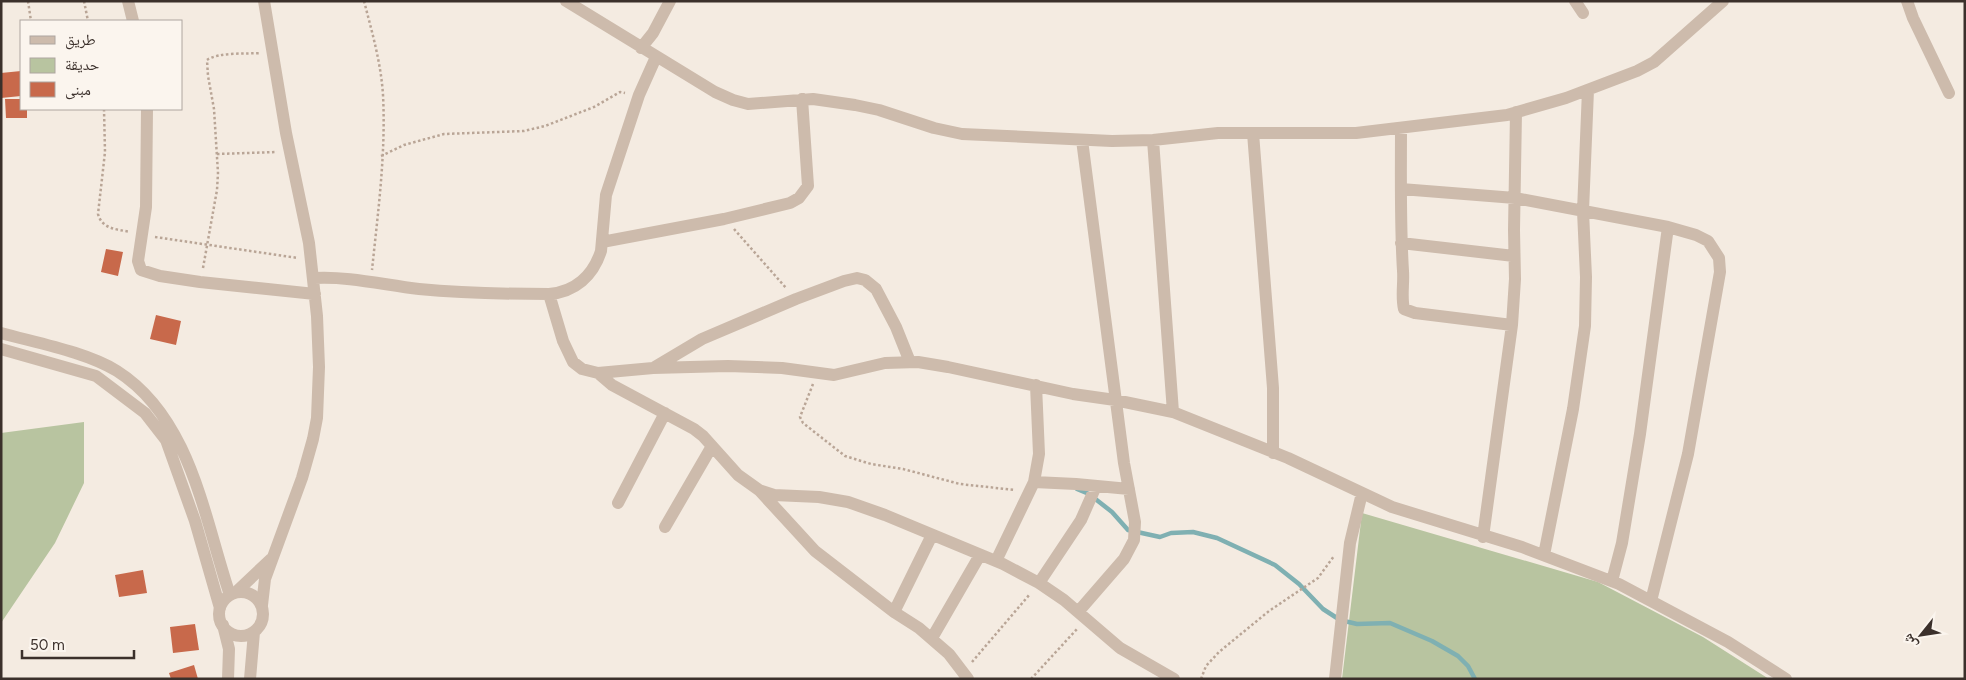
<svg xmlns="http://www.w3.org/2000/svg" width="1966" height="680" font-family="Figtree,'Noto Naskh Arabic',sans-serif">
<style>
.green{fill:#b8c4a0}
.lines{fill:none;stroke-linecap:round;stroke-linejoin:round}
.stream{stroke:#7fb0b2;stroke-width:4.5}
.building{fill:#c8694b}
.path{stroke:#b9a596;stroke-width:2.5;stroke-dasharray:2.5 2.5;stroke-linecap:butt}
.minor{stroke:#cdbbac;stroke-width:12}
.tertiary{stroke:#cdbbac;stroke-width:12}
</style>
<rect width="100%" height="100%" fill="#f4ebe1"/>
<!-- green -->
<path class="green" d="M84 422V483L55 543 1 623V433Z
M1362 513 1598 582 1703 637 1769 679H1342Z"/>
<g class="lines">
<!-- stream -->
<path class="stream" d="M1077 489 1089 494 1112 512 1128 530 1160 537 1171 533 1193 532 1217 538 1275 565 1299 584 1323 609 1340 620 1357 624 1390 623 1432 641 1458 656 1468 666 1475 679"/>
</g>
<!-- building -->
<path class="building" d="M21 71V96L1 98V73Z
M5 99H21V109H27V118H6Z
M106 249 123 252 118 276 101 272Z
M156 315 181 321 176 345 150 339Z
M143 570 147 593 119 597 115 575Z
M195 624 199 650 173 653 170 627Z
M194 665 198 679H171L169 673Z"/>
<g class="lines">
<!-- path -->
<path class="path" d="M28 1 31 21
M84 1 88 21
M364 1C372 32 381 63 383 95 386 153 378 212 372 270
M104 109 105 152 98 214C102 229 116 229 130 232
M217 154 277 152
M381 156 404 145 444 134 524 131 545 126 594 107 620 92 625 93
M734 229 787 289
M155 237 298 258
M203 268 217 190 218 173 214 109 208 76 207 60C218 52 247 54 261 53
M813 384 800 417 803 423 845 456 871 464 903 469 960 484 1015 490
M972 662 1030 594
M1031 679 1077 629
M1201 679 1206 666 1219 652 1269 611 1318 578 1334 556"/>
<!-- minor -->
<path class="minor" d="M128 1 133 21
M566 1 715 92 733 100 748 104 813 99 855 105 879 110 934 128 962 134 1112 141 1153 140 1218 133H1356L1507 115 1566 98 1637 71 1654 62 1723 1
M1575 1 1583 13
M1907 1 1913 18 1949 93
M641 48 653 33 670 1
M147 109 146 207 138 261 141 270 160 276 200 282 315 294
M1401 128C1401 176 1400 223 1403 271 1404 283 1401 297 1404 309L1415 313 1512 325
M1253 133 1273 388V453
M1153 140 1173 412
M1401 189 1515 198 1668 227 1696 235 1708 241 1719 258 1720 272 1688 454 1651 601
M602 242 724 219 790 203 799 198 808 186 802 99
M1401 243 1514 256
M314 278C349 276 384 285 419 289 462 293 506 294 549 294 575 292 593 276 601 251L606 195 639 95 656 57
M549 294 563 341 573 362 582 369 598 373 653 368 728 366 782 368 834 375 885 363 918 362 948 367 1073 394 1115 400 1173 412 1288 458 1392 507 1522 547 1619 584 1728 642 1786 679
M655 367 702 339 796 299 844 281 857 278 865 280 876 289 896 327 910 362
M598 373 612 385 694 429 703 436 738 475 759 490 774 495 819 497 848 502 885 515 1003 564 1039 583 1064 600 1120 648 1174 679
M1034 482 1076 484 1129 489
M759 490 815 551 894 612 919 628 949 654 968 679
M618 503 665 413
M665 527 712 446
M1483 537 1512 325 1515 279 1514 230 1516 112
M1544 555 1573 409 1585 326 1586 277 1583 211 1588 90
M996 561 1034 482 1039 454 1036 385
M1612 581 1622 543 1640 434 1668 227
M1039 583 1081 520 1096 486
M236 592 271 559
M262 605 265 579 302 478 313 439 317 418 319 367 317 316 309 243 286 133 264 1
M894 612 932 535
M1078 612 1124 559 1134 540 1135 522 1124 463 1082 140
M932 638 980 555
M1335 679 1350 543 1362 493"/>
<!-- tertiary -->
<path class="tertiary" d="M1 333C37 343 86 352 117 371 191 418 204 518 230 595
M1 349 96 376 145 413 166 440 195 521 220 608
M219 614a22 22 0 1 1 44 0a22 22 0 1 1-44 0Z
M223 625 229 649 228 679
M250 679 254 632"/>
</g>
<!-- border -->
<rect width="1966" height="680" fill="none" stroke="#3b302b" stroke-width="5"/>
<!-- legend -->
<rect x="20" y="20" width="162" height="90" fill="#fbf5ee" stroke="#aea6a0"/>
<rect x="30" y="36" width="25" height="8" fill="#cdbbac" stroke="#aea6a0"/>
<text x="65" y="45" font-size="15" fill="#3b302b">طريق</text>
<rect x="30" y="58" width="25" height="15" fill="#b8c4a0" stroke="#aea6a0"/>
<text x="65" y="70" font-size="15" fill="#3b302b">حديقة</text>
<rect x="30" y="82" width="25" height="15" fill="#c8694b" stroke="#aea6a0"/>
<text x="65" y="95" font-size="15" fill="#3b302b">مبنى</text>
<!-- north arrow -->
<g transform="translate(1921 635) rotate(240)" stroke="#fbf5ee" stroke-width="4" paint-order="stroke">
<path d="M0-4L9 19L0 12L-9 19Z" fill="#3b302b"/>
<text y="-8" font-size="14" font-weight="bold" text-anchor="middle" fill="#3b302b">ش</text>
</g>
<!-- scale -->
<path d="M22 650v8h112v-8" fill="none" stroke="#3b302b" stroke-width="2.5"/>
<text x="30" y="650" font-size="15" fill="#3b302b" stroke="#fbf5ee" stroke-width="4" paint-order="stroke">50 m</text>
</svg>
